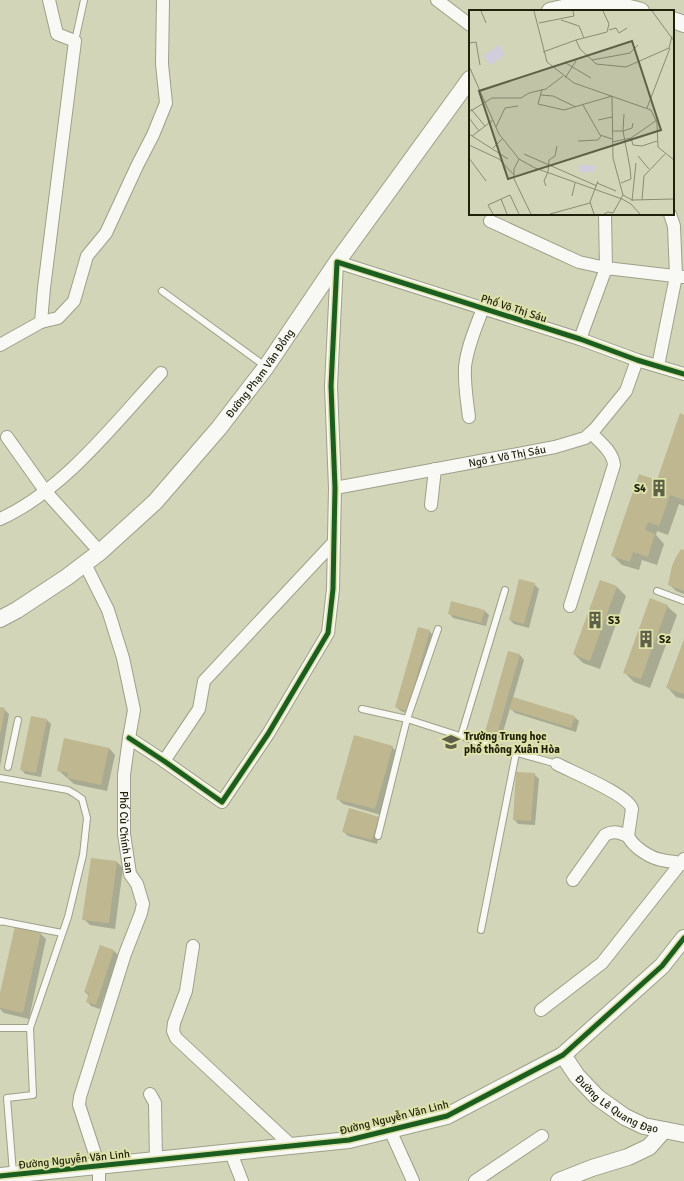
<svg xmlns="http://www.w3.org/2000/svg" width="684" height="1181" font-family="Signika,sans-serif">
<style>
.shadow{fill:#0003}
.building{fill:#beb790}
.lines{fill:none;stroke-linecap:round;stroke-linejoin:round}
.lane-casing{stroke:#9ea089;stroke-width:8}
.street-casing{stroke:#9ea089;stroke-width:14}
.secondary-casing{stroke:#9ea089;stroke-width:18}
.lane{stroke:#f8f9f4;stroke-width:6}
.street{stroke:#f8f9f4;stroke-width:12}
.secondary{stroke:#f8f9f4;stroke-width:16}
.cycleway-casing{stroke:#dde2aa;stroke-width:8}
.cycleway{stroke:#1b5e20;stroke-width:5}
.labels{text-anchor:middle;stroke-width:4;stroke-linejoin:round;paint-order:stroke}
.street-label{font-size:11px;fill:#1f210b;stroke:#dde2aa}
.poi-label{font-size:11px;font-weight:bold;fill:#1f210b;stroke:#dde2aa;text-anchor:start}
.inset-road{fill:none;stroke:#8a8d72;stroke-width:1}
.view{fill:#5e6047;fill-opacity:0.15;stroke:#5e6047;stroke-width:2}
.inset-edge{fill:none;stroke:#1f210b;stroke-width:2}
</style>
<rect width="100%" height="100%" fill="#d2d5b7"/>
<!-- shadow -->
<path class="shadow" d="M684 416V506L679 504 668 535 657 531 656 535 664 544 657 565 642 560 639 570 622 565 612 555 658 481Z
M684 551V594L676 591 670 585Z
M534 584 539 589 529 628 514 624 510 620Z
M617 587 626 596 600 669 583 663 574 654Z
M667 606 677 615 650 688 634 682 625 673Z
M484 610 489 615 486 626 453 618 449 613Z
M429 631 434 636 411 715 401 711 396 707Z
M684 641V699L676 697 667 687Z
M509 652 520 655 524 660 513 698 574 717 579 721 576 732 515 713 510 708 501 739 491 736 486 731Z
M0 708 4 709 9 714 0 767Z
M47 720 51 724 41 777 25 774 21 769Z
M392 747 398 753 381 815 343 804 337 798Z
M109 748 115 755 107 791 74 784 58 770Z
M534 774 539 779 535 825 518 824 514 819Z
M379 818 383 822 377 844 348 836 343 831Z
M117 862 123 868 115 929 90 925 84 919Z
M40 933 46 939 29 1019 4 1013 0 1009V997Z
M100 946 114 951 118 955 100 1009 91 1006 87 1001 89 996 85 992Z"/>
<!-- building -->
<path class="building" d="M680 413 684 415V500L670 495 659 526 648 522 645 530 655 534 648 557 633 552 630 562 611 556 639 474 657 480Z
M681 549 684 550V591L668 585 672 566 676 557Z
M519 579 535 583 524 624 509 620Z
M600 580 617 586 590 661 573 654Z
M650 598 668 605 641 679 623 673Z
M451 601 485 610 481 623 448 614Z
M418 627 430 630 407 711 395 707Z
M684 639V694L666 688Z
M508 651 520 654 497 735 485 732Z
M513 697 575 716 571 728 509 709Z
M0 707 5 708 1 732H0Z
M31 716 47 719 36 773 20 770Z
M354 735 393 746 375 809 336 799Z
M64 738 109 748 101 785 67 778 68 773 57 771Z
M516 772 535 773 531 821 513 820Z
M349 808 379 817 372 840 342 832Z
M91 858 117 861 109 923 82 920Z
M15 926 41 932 23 1013 0 1008V993Z
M100 945 114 950 96 1005 86 1002 89 993 84 992Z"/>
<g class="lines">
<!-- lane casing -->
<g class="lane-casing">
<path id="lane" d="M75 41 84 0
M162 291 265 366
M657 591 684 601
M362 709 407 719 485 744 557 764
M461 736 505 590
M8 767 18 720
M0 778 68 790 75 794 82 799 87 818 83 855 68 917 30 1028 33 1095 7 1098 13 1173
M378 836 407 719 438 629
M0 922V921L62 933
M481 930 516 753
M0 1028H30"/>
</g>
<!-- street casing -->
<g class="street-casing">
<g id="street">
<path d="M437 0 470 25"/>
<path d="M490 221 579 262 606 268 605 214"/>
<path d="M41 322 58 318 74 301 87 256 106 233 137 166 153 135 166 103 162 64 163 0"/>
<path d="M580 339 606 268 683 277"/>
<path d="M0 345 41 322 44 288 75 41 57 34 49 0"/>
<path d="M658 366 676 276 674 226 670 214"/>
<path d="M469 417C467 401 464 384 465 367 467 347 476 327 483 308"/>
<path d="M7 437 46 492 100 552"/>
<path id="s1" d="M335 488 555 447 585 438 595 429 626 391 637 360"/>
<path d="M431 505 435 469"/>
<path d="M0 519C63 491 115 423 161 373"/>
<path id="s2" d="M85 564 108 610 123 658 134 710 129 738 124 775V834L130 874 137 884 143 904 141 913 125 954 80 1097 79 1105 99 1166V1181"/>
<path d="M570 606 614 465C613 452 600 442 591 433"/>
<path d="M129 738 164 761 222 802 268 734 328 633 333 589 335 488 331 386 337 262 580 339 637 360 684 374"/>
<path d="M164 761 199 709 204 681 334 542"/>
<path d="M557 764C572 772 629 795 632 809L628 836C633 847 650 858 662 860 669 862 676 861 684 864"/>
<path d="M573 880 605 835C614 830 619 833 628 836"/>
<path d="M193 946 186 991 174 1023 173 1031 176 1038 292 1146"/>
<path d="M541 1010 602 963 684 859"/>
<path d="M150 1094 155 1103 156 1161"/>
<path d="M390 1130 413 1181"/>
<path d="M231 1153 242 1181"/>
<path d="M475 1181 542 1136"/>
</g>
</g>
<!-- secondary casing -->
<g class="secondary-casing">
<g id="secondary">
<path d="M550 11C580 3 611 2 641 11"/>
<path d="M673 20 684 24"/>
<path id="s3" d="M0 619 17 610 67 577 100 552 155 502 219 428 266 367 337 262 470 79"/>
<path id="s4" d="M563 1055 577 1076 597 1097 625 1117 644 1126 684 1134"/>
<path d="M0 1176 349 1140 447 1116 563 1055 662 966 684 938"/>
<path d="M559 1181 592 1168 628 1157 649 1147 664 1130"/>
</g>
</g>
<!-- lane -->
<use href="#lane" class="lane"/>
<!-- street -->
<use href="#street" class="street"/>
<!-- secondary -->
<use href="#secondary" class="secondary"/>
<!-- cycleway casing -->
<g class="cycleway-casing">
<path id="cycleway" d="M129 738 164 761 222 802 268 734 328 633 333 589 335 488 331 386 337 262 580 339 637 360 684 374
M0 1176 349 1140 447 1116 563 1055 662 966 684 938"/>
</g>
<!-- cycleway -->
<use href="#cycleway" class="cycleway"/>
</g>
<!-- icons -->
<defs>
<g id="building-bare" transform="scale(1.38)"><path d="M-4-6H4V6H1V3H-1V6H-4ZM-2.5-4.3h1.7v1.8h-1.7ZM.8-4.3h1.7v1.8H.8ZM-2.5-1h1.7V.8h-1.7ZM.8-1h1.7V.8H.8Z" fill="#5e6047" stroke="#dde2aa" stroke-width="2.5" paint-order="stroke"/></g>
<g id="school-bare" transform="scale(1.38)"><path d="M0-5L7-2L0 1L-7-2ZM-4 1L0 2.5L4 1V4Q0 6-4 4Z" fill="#5e6047" stroke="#dde2aa" stroke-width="2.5" paint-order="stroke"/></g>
</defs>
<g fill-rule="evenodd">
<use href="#building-bare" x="659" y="488"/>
<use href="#building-bare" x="595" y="620"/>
<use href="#building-bare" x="646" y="639"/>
<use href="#school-bare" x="451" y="742"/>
</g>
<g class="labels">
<!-- street labels -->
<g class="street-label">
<text transform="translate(514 308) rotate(18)" y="4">Phố Võ Thị Sáu</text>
<text dy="4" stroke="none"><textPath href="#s3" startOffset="361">Đường Phạm Văn Đồng</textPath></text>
<text dy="4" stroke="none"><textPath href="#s1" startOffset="175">Ngõ 1 Võ Thị Sáu</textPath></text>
<text dy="4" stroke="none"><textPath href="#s2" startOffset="278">Phố Cù Chính Lan</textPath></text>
<text dy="4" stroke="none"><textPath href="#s4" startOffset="75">Đường Lê Quang Đạo</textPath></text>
<text transform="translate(394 1117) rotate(-14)" y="4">Đường Nguyễn Văn Linh</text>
<text transform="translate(74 1159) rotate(-6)" y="4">Đường Nguyễn Văn Linh</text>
</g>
<!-- poi labels -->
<g class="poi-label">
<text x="646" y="492" text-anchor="end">S4</text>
<text x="608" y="624">S3</text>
<text x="659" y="643">S2</text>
<text x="464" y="740">Trường Trung học<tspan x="464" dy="13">phổ thông Xuân Hòa</tspan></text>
</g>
</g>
<!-- overview -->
<g transform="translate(469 10)">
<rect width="205" height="205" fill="#d2d5b7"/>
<path d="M30 35 36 45 21 55 14 46ZM110 155H126L125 162H110Z" fill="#d0cddc"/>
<path class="inset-road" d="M12 1 17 13M65 1 78 52 105 73 182 100 188 113 189 137 205 150M183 1 205 31M92 10 110 16 115 28M70 13 105 6 104 1M140 20 147 18 150 23 158 18M107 30 111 39 123 50 161 43 169 35M0 33 7 32 11 55M74 42 107 30 138 22 140 14 134 1M123 50 127 54 157 57 200 38 203 26M95 52 122 68M0 56 30 124 50 149 66 158 153 189 162 194 171 204M96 68 107 51M73 79 69 94 95 100 143 86 144 148 154 185 144 203 139 202 135 204M72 85 84 86 107 97M114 95 131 125 143 129M178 98 201 38M2 99 16 116M0 102 23 88H52L60 83 77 79 94 66M155 104 154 121 163 118 164 113M0 108 10 121M129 110 143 107M27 117 36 98 49 96M144 121H154L161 158 162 169 152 173M0 124 39 149M3 126 24 110M162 128 164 135 173 136 188 131M109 131 129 130 132 126M143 132 162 128 188 110M0 135 30 149 45 165M24 138 33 129M55 144 128 176M169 146 180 159M0 148 17 171M50 149 45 159V169L62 204M128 173 147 181M77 176 75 171 79 162 80 150 86 146 88 136M154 185 163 190 205 189M103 186 106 173M32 189 38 204M173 190 175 166 196 144M163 191 167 153M24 204 19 195 41 185 50 204M81 204 121 193M125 204 121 192 129 171"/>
<path class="view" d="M163 31 192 120 39 169 10 81Z"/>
<rect width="205" height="205" class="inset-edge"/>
</g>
</svg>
